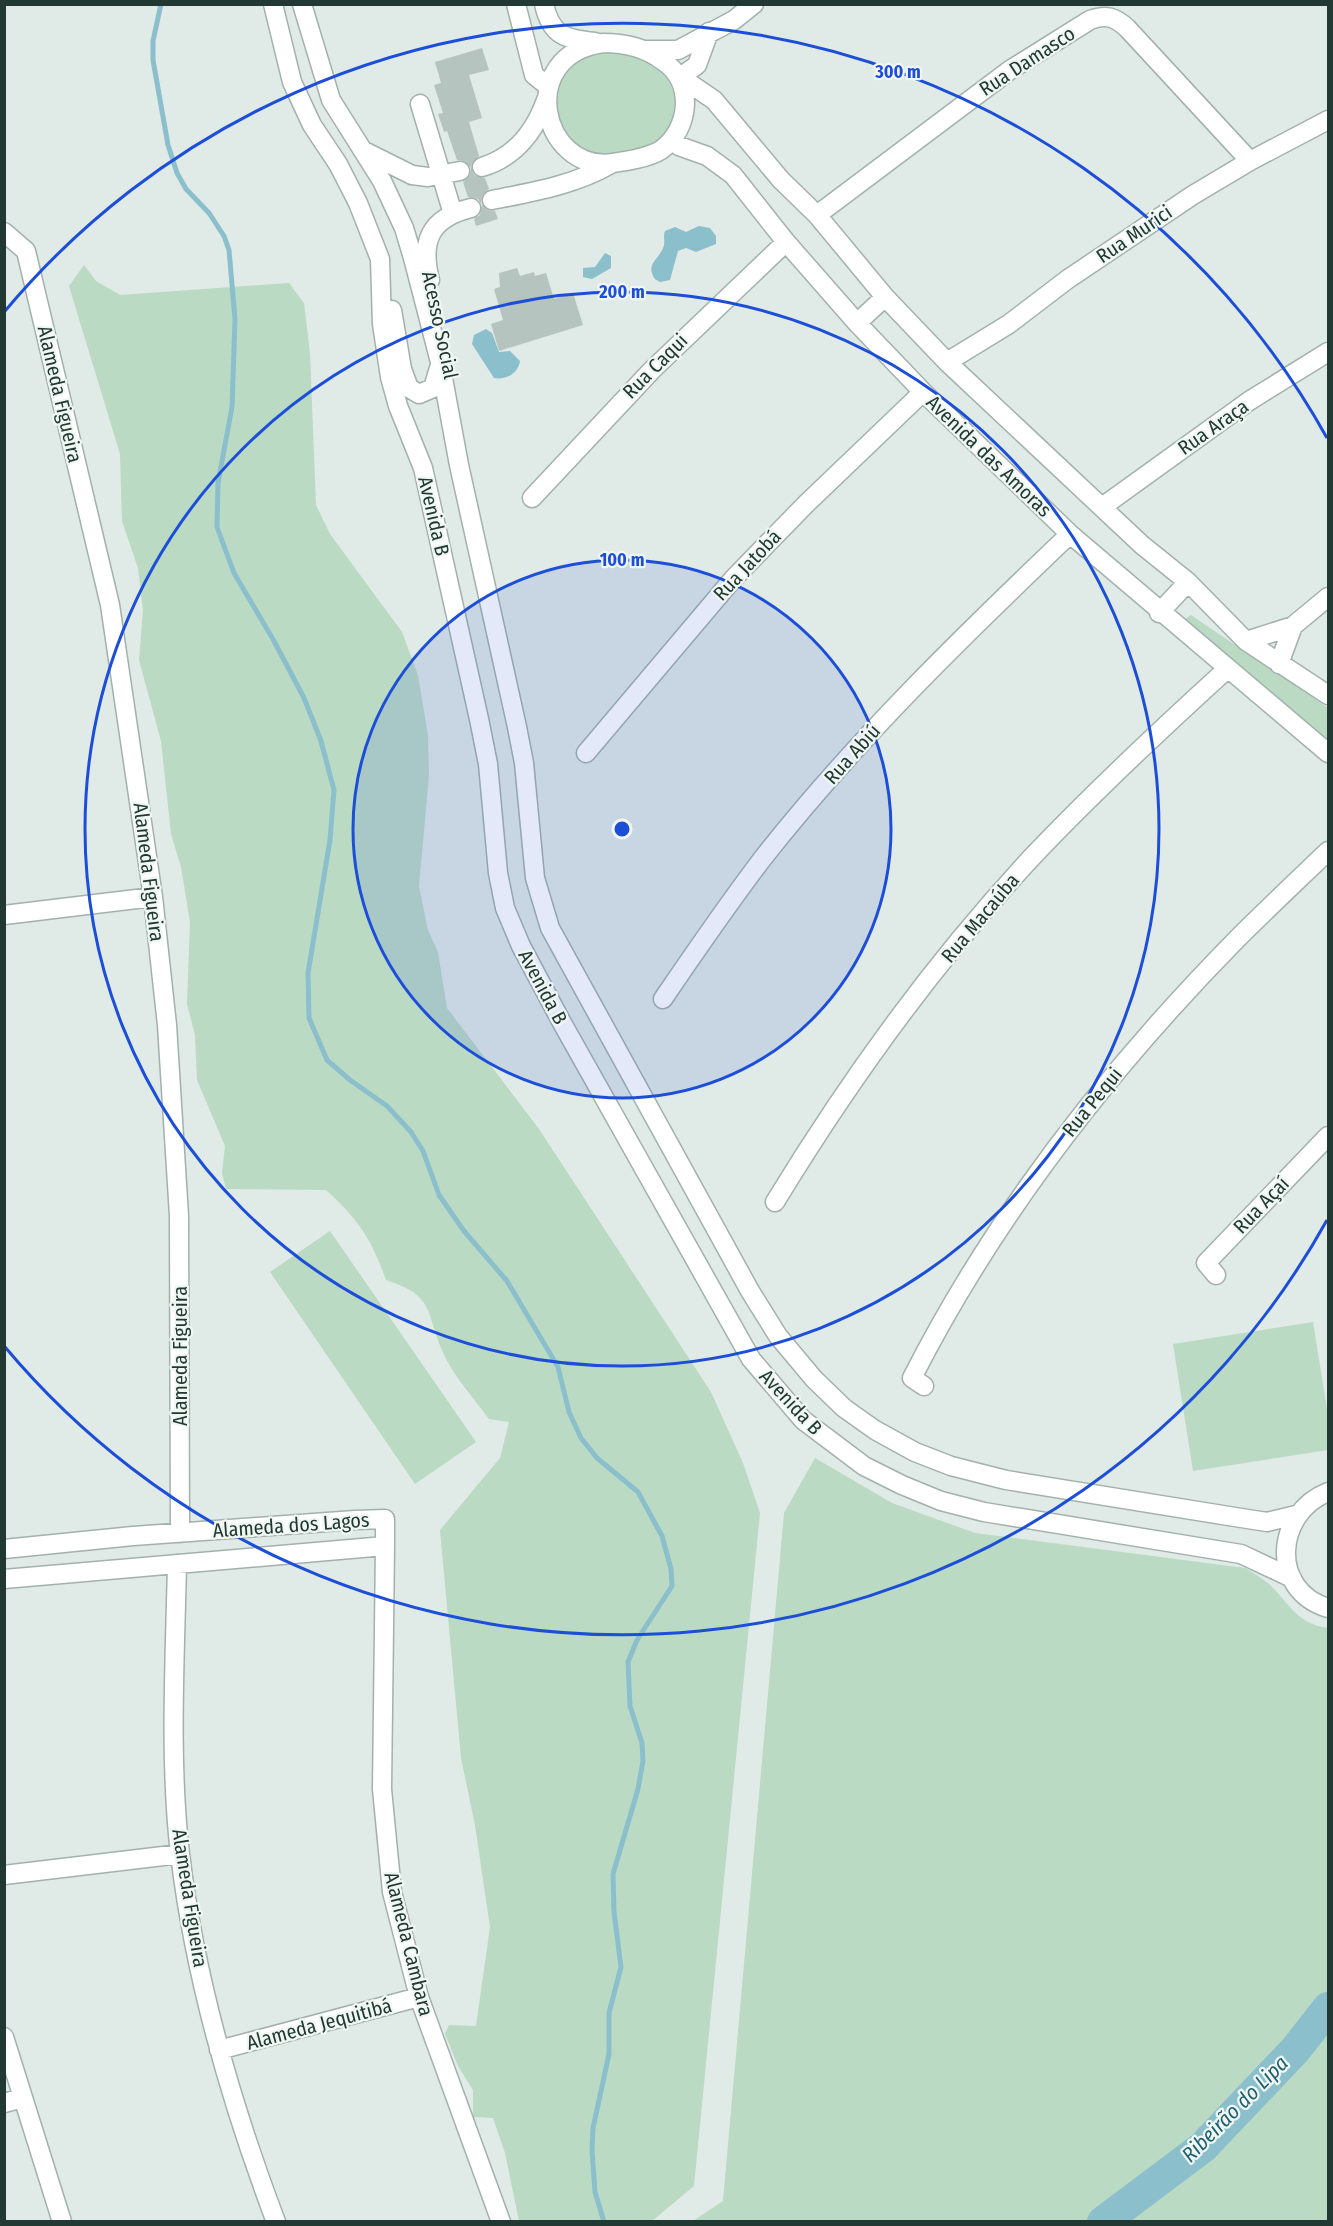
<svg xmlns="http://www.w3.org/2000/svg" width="1333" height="2226" font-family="'Fira Sans Condensed',sans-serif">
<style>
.green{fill:#badac4}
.water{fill:#8bbfcc}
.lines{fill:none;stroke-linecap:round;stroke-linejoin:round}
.stream{stroke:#8bbfcc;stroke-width:5}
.river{stroke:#8bbfcc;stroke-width:32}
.building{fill:#b5c4bf}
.minor-casing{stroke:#a3b1ad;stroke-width:21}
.minor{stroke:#fff;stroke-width:18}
.ring{fill:none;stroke:#1d4ed8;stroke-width:3}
.labels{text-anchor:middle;stroke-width:4.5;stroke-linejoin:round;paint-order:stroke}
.street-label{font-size:20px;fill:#223933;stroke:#f0f7f3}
.water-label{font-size:21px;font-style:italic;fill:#206070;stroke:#f0f7f3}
.centre{fill:#1d4ed8;stroke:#f0f7f3;stroke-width:3}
.ring-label{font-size:18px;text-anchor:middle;font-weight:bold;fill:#1d4ed8;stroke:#f0f7f3;stroke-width:4.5;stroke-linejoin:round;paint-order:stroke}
</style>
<rect width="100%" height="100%" fill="#e0eae6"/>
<!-- green -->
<path class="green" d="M607 52C640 55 656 63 677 87L676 125C670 131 663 139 656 144 645 151 624 155 611 154 599 154 586 154 576 146 550 127 551 85 573 64 583 55 595 53 607 52Z
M84 265 96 281 120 295 289 283 304 303 310 353 316 505 330 534 402 632 418 675 428 735 429 776 419 886 428 930 438 952 447 1008 539 1129 711 1392 743 1463 760 1513 694 2186 652 2221H519L505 2153 493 2118 473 2117V2090L458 2066 445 2034 449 2025 476 2026 490 1927 475 1825 461 1758 440 1530 500 1458 509 1422 489 1419C474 1398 452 1375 442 1350 425 1310 435 1296 386 1280 371 1238 358 1219 326 1190L226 1189 222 1173 225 1146 197 1080 195 1035 187 1004 190 922 181 867 171 834 161 741 139 660 143 610 138 568 122 521 120 454 69 286Z
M1191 615 1328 708V744L1183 620Z
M330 1231 476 1442 415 1484 270 1272Z
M1313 1322 1328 1415V1450L1193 1471 1173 1344Z
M815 1458 892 1503 975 1533 1245 1568C1253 1573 1262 1578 1269 1584 1289 1603 1297 1624 1328 1628V2221H693L723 2201 784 1513Z"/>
<!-- water -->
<path class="water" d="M699 226 710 228 716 236V244L696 252 686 248 678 251 670 280 660 282 655 279C644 263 661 259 664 245 665 240 663 236 665 231L675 227 686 232Z
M605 253 611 256V268L592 279 583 277V268L595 267Z
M486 329 492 333 499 352 510 351 520 361C518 374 506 380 494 378L472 344 474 335Z"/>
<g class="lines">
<!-- stream -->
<path class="stream" d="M161 4 153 41V60L168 145 177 173 186 189 209 213 224 236 229 250 235 319 232 407 218 483 217 527 234 573 274 641 304 698 321 741 334 790 330 840 308 973 309 1018 327 1060 350 1080 387 1106 411 1132 423 1151 439 1195 464 1231 507 1281 558 1367 569 1412 581 1438 597 1458 638 1492 662 1536 671 1569 672 1586 637 1640 628 1662 630 1706 642 1743 643 1761 638 1789 613 1874 614 1912 621 1967 609 2013V2054L593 2128 592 2150 595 2192 604 2222"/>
<!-- river -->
<path class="river" d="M1103 2222 1203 2147 1296 2049 1328 2008"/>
</g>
<!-- building -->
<path class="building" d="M482 48 489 70 469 75 482 118 469 122 479 156 471 166 474 175 485 178 489 189 482 196 481 203 488 210 495 211 498 219 476 226 474 219 480 215 482 205 478 199 468 197 463 182 470 175 471 168 464 161 457 160 447 131 444 132 438 114 443 113 434 85 441 83 435 62Z
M517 268 520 276 534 272 535 276 546 273 554 299 573 293 583 325 499 351 491 324 503 320 494 289 500 287 499 273Z"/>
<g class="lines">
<!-- minor casing -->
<g class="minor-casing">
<path id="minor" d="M273 4 292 82 312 125 338 164 358 203 380 259 382 324 390 377 398 406 423 468 479 719 488 764 498 873 505 908 521 946 561 1021 751 1359 803 1420 864 1466 902 1485 941 1501 984 1512 1241 1554 1292 1578
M302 4 331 100 382 181 404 228 413 258 440 362 459 465 517 727 524 763 535 878 550 928 750 1291 778 1336 814 1379 844 1408 875 1430 915 1452 951 1466 1006 1480 1235 1517 1267 1522 1296 1515
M516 4 534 75 549 87
M544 4C551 36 565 39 595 42
M603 43C624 43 646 48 663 61 695 82 690 129 661 150 648 158 627 161 613 163 541 173 515 55 603 43Z
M646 50H678L734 20 754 4
M679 78 697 65 709 32
M682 83 692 85 714 100 781 180 817 215 885 297 947 362 1142 545 1188 582 1246 641 1328 695
M420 104 453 214
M672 140 679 146 707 156 733 175 786 242 857 323 923 392 1070 534 1328 753
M366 152 412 175 428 177 460 171
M482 167C515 157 535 131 546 100
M492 200C532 192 575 185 611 164
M817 215 1010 70 1090 20C1106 14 1115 17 1127 28L1250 161
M4 232 26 251 110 605 153 897 167 1025 179 1216 180 1533
M430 280C420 241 430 218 471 208
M392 310 402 369 409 388 419 394 433 388 439 368
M857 323 885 297
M947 362 1009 324 1068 279 1193 195 1250 161 1328 120
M532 498 652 370 786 242
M1102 507 1249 401 1328 352
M1159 613 1188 582
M1246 641 1293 626 1328 597
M1279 664 1293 626
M586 753 733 579 806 504 923 392
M4 915 153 897
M663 999C695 952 728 904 763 858 855 741 962 637 1070 534
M775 1202C850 1079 935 961 1033 856 1095 791 1160 730 1226 670
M1216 1275 1206 1263 1328 1136
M924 1386 912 1378C995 1215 1109 1069 1237 939 1267 909 1298 880 1328 851
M1328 1492C1275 1513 1269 1590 1328 1608
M385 1546 382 1789 392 1892 419 1997 501 2222
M4 1549 133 1536 355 1520 385 1519V1546L4 1579
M177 1564C175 1660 169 1759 180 1854 195 1980 231 2103 276 2222
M4 1875 180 1854
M4 2037 62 2222
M219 2050 419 1997
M4 2103 23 2098"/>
</g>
<!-- minor -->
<use href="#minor" class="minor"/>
</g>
<!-- distance rings -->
<circle cx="622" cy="829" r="269" fill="#1d4ed8" fill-opacity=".12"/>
<g class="ring">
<circle cx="622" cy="829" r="269"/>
<circle cx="622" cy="829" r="537"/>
<path d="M1327 1220A806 806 0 0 1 5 1347M5 311A806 806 0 0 1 1327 438"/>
</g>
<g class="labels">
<!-- street labels -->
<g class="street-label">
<text transform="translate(1027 61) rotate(-33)" y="7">Rua Damasco</text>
<text transform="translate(1134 234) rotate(-34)" y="7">Rua Murici</text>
<text transform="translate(440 325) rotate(78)" y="7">Acesso Social</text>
<text transform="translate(655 366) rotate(-45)" y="7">Rua Caqui</text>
<text transform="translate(60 394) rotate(77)" y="7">Alameda Figueira</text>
<text transform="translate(1213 427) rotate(-35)" y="7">Rua Araça</text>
<text transform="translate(989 456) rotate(44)" y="7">Avenida das Amoras</text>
<text transform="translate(434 516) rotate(77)" y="7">Avenida B</text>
<text transform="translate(747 565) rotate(-47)" y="7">Rua Jatobá</text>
<text transform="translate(852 754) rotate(-48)" y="7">Rua Abiú</text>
<text transform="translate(149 872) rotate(83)" y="7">Alameda Figueira</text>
<text transform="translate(980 918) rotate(-50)" y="7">Rua Macaúba</text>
<text transform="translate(543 987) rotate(62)" y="7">Avenida B</text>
<text transform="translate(1092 1102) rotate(-51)" y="7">Rua Pequi</text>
<text transform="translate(1261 1205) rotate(-46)" y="7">Rua Açaí</text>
<text transform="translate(180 1356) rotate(-90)" y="7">Alameda Figueira</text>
<text transform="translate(791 1402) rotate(47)" y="7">Avenida B</text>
<text transform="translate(291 1525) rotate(-4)" y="7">Alameda dos Lagos</text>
<text transform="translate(190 1898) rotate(81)" y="7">Alameda Figueira</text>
<text transform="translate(409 1944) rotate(76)" y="7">Alameda Cambara</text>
<text transform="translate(319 2024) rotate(-15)" y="7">Alameda Jequitibá</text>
</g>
<!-- water labels -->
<g class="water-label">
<text transform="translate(1235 2109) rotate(-45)" y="7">Ribeirão do Lipa</text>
</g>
</g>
<circle cx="622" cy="829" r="9" class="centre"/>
<g class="ring-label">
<text x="898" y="78">300 m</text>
<text x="622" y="298">200 m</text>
<text x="622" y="566">100 m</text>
</g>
<!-- border -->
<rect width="1333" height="2226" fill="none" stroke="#223933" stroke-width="12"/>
</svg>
